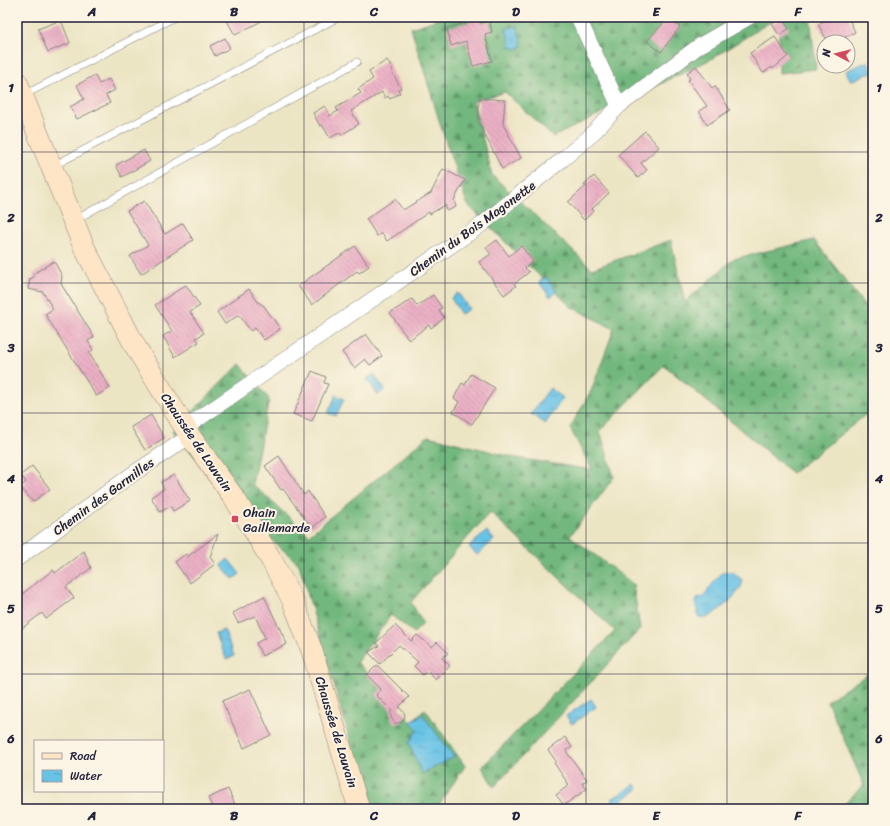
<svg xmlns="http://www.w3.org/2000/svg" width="890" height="826" font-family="Sriracha,sans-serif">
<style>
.forest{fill:url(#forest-firs);stroke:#4a6d5c}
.water{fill:url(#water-ripples);stroke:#457290}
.building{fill:url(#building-back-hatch)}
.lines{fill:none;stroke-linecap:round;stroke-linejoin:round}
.service-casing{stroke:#878480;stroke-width:8}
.minor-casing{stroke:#878480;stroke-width:16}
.secondary-casing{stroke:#878480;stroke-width:22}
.service{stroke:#fff;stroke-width:7}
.minor{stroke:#fff;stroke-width:15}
.secondary{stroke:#fde5c5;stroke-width:21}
.grid{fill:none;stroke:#22223b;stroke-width:1;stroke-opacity:0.55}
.poi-dot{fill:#d1495b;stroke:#fcf5e5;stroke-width:1.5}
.labels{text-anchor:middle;stroke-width:4;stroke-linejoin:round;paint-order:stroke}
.street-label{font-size:13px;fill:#22223b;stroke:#fcf5e5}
.poi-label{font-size:13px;fill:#22223b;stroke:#fcf5e5;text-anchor:start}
.neatline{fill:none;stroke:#22223b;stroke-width:1.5}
.grid-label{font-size:13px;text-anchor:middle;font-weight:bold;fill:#22223b}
</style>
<defs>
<pattern id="forest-firs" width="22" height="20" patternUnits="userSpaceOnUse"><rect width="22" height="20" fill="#72b87e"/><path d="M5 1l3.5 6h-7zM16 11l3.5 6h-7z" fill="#5d9568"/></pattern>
<pattern id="water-ripples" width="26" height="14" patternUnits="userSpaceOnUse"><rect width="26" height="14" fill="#68c2e6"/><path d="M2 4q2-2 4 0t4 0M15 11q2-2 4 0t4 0" fill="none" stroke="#5aa6c6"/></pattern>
<pattern id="building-back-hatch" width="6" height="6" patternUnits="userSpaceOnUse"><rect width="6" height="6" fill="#ebb0c5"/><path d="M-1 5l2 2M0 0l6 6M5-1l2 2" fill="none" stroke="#c997aa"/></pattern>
</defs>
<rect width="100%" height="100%" fill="#fcf5e5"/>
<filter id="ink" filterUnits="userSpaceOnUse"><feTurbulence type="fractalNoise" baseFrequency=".025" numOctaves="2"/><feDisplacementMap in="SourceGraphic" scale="8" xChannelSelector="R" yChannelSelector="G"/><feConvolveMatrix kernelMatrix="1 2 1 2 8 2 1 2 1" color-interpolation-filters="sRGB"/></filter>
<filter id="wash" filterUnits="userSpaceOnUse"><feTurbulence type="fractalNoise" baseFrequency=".012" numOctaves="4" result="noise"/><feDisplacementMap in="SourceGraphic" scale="16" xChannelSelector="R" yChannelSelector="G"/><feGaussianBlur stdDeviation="0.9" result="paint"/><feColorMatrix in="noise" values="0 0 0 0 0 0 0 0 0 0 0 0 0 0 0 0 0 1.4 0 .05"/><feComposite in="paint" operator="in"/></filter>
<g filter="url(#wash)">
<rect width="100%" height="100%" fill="#ece5c4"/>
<!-- forest -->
<path class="forest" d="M444 17H778L711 59 553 137 505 92 473 101 492 175 592 269 671 240 685 302 733 259 814 240 873 316V409L792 473 664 365 600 431 614 477 570 536 633 584 640 629 494 787 482 767 615 631 490 512 411 602 423 624 414 633 391 615 357 662 411 722 425 709 465 766 436 809H372L357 764 299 564 245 516 173 431 240 364 269 399 252 484 309 535 428 436 517 458 592 470 570 428 591 391 614 329 570 306 467 204 443 133 411 28Z
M779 17H810L816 69 779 73Z
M873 671V809H839L864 785 827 701Z"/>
<!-- water -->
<path class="water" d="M517 26 522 45 520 46V48L514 49V47L511 48 506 29Z
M868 61 872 72 851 81 846 71Z
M546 277 557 292 550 297 539 282Z
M458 293 469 309 461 314 451 298Z
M374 374 385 390 378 395 367 379Z
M550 388 563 398 545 424 531 414Z
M336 395 344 399 336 416 328 413Z
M487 531 494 540 477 555 469 547Z
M228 559 240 574 233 579 221 565Z
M724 572H733L742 580C745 591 716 613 707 618L699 617 695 603 699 597 701 598C710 590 714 579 724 572Z
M224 630 234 656 226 659 216 633Z
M591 699 596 707 572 724 566 716Z
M422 714 454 757 422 774 409 743 418 729 411 722Z
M635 784 638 789 615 805 612 799Z"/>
<g id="blocks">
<!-- building -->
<path class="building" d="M225 17H269L235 35Z
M832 17H848L855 32 835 42H828L818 24Z
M668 18 680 27 661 52 647 41Z
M782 18 789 29 779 35 772 24Z
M481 19V23L489 20 492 32 485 34 492 61 473 66 466 41 451 46 447 28Z
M61 20 70 43 48 52 38 29Z
M775 37 788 56 773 69 772 67 763 73 750 53Z
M225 38 230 48 215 56 210 46Z
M387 60 393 70 391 71 401 88 398 90 400 93 390 99 388 96 385 98 382 92 351 111 359 124 341 135 339 133 330 138 322 125 320 126 313 113 325 106 330 116 338 111 336 108 361 93 358 89 373 79 369 72Z
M696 66 712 88 715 86 730 110 707 125 699 111 707 106 688 80 690 79 687 73Z
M95 75 99 84 109 79 115 90 106 95 110 103 77 119 70 107 84 99 77 85Z
M479 98 505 100 503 124 521 158 502 169 478 121Z
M645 131 659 147 641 163 647 170 638 178 618 155Z
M144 150 150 161 122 177 116 165Z
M443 169 465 180 454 200 456 207 447 211 445 205 430 214 429 212 387 241 382 233 377 236 366 219 395 199 403 210 431 193Z
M594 176 609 193 592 209 594 211 584 220 568 202 586 186 584 185Z
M144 201 165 234 183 223 193 240 141 274 130 256 148 245 127 211Z
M497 240 509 256 521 246 533 261 525 268 529 272 514 284 516 286 504 295 479 262 491 254 486 248Z
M355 246 369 266 359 273 357 271 312 305 298 286Z
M54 261 62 276 61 284 94 337 88 341 93 350 89 353 110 388 96 396 45 314 53 309 43 292 28 289 30 279 34 277 33 274Z
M186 285 200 306 190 312 204 333 196 338 199 342 175 357 163 336 172 331 155 305Z
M249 289 258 302 264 306 280 329 264 340 255 328 251 331 239 315 225 324 217 312Z
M433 295 442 308 439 310 444 318 431 328 429 325 409 340 390 313 412 299 417 306Z
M366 334 382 356 370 365 365 359 354 368 342 352Z
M312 371 326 377 324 383 328 384 312 421 293 414Z
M471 374 495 388 472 424 453 412 459 402 454 398 462 383 465 385Z
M151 415 164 438 145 450 131 427Z
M279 456 304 495 308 491 325 517 312 528 283 489 281 490 265 466Z
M32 466 50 489 33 502 20 487 26 482 21 475Z
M174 475 190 501 173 511 171 506 160 512 151 497 164 489 161 482Z
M218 534 210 557 215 564 190 583 175 562 186 554 187 557Z
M84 551 91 568 66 587 74 598 46 619 42 613 17 632V598L53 570 55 573Z
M264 596 287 644 262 656 256 643 265 638 255 616 238 623 233 613Z
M395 625 411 641 417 635 432 647 437 642 448 653 442 658 450 666 436 680 427 671 423 675 414 666 418 662 399 645 380 664 368 652 379 646 376 643Z
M377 665 409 697 399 707 405 714 404 719 401 723H395L391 718V710L376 695 381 689 367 675Z
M250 689 271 735 244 748 222 701Z
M565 737 572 747 566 751 587 780 582 783 587 789 564 805 556 795 569 785 554 763 556 761 548 750Z
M228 789 237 809H213L208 798Z"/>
</g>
</g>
<g filter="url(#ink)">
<use href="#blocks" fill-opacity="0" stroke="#878480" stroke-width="1"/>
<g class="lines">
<!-- service casing -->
<g class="service-casing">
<path id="service" d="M24 95 175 17
M53 166 339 17
M75 220 357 62"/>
</g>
<!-- minor casing -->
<g class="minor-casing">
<path id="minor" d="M578 17 619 106
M185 428 481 225 563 159 589 137 619 106 699 46 749 17
M17 559 131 475 190 436"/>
</g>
<!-- secondary casing -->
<g class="secondary-casing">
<path id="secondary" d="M17 82 84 247 135 346 190 436 235 499 272 561 293 601 312 651 359 809"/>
</g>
<!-- service -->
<use href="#service" class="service"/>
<!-- minor -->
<use href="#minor" class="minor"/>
<!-- secondary -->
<use href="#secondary" class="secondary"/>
</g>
</g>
<!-- grid -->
<path class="grid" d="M163 17V741M304 17V809M445 17V809M586 17V809M727 17V809M17 152H873M17 283H873M17 413H873M17 543H873M17 674H873M163 741V791M163 791V809"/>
<!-- markers -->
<rect class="poi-dot" x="231" y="515" width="8" height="8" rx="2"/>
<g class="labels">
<!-- street labels -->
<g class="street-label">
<text transform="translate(472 228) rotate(-36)" y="5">Chemin du Bois Magonette</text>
<text transform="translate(197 442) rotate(56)" y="5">Chaussée de Louvain</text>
<text transform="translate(103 496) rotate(-36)" y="5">Chemin des Garmilles</text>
<text transform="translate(337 732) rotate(73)" y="5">Chaussée de Louvain</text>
</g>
<!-- poi labels -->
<g class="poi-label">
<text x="243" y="517">Ohain<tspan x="243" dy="15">Gaillemarde</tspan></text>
</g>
</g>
<!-- margin -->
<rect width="890" height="826" fill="none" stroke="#fcf5e5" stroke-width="44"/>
<!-- legend -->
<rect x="34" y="740" width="130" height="52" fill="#fcf5e5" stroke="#a5a1a1"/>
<rect x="42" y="753" width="20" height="6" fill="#fde5c5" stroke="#a5a1a1"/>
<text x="70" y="760" font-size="12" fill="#22223b">Road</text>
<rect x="42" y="770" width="20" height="12" fill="url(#water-ripples)" stroke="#a5a1a1"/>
<text x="70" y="780" font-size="12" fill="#22223b">Water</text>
<!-- north arrow -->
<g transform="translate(836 54) rotate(277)"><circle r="19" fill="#fcf5e5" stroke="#a5a1a1"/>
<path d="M0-3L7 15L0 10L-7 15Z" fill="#d1495b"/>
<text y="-6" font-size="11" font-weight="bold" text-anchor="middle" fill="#22223b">N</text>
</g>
<rect x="22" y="22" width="846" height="782" class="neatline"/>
<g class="grid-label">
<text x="92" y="16">A</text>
<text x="234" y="16">B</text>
<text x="374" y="16">C</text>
<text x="516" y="16">D</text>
<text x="656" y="16">E</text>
<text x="798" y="16">F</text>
<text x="11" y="92">1</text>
<text x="879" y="92">1</text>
<text x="11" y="222">2</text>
<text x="879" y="222">2</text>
<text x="11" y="352">3</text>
<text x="879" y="352">3</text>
<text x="11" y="483">4</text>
<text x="879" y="483">4</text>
<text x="11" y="613">5</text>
<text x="879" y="613">5</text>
<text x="11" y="743">6</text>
<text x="879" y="743">6</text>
<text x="92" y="820">A</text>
<text x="234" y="820">B</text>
<text x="374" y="820">C</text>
<text x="516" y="820">D</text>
<text x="656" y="820">E</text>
<text x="798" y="820">F</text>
</g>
</svg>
